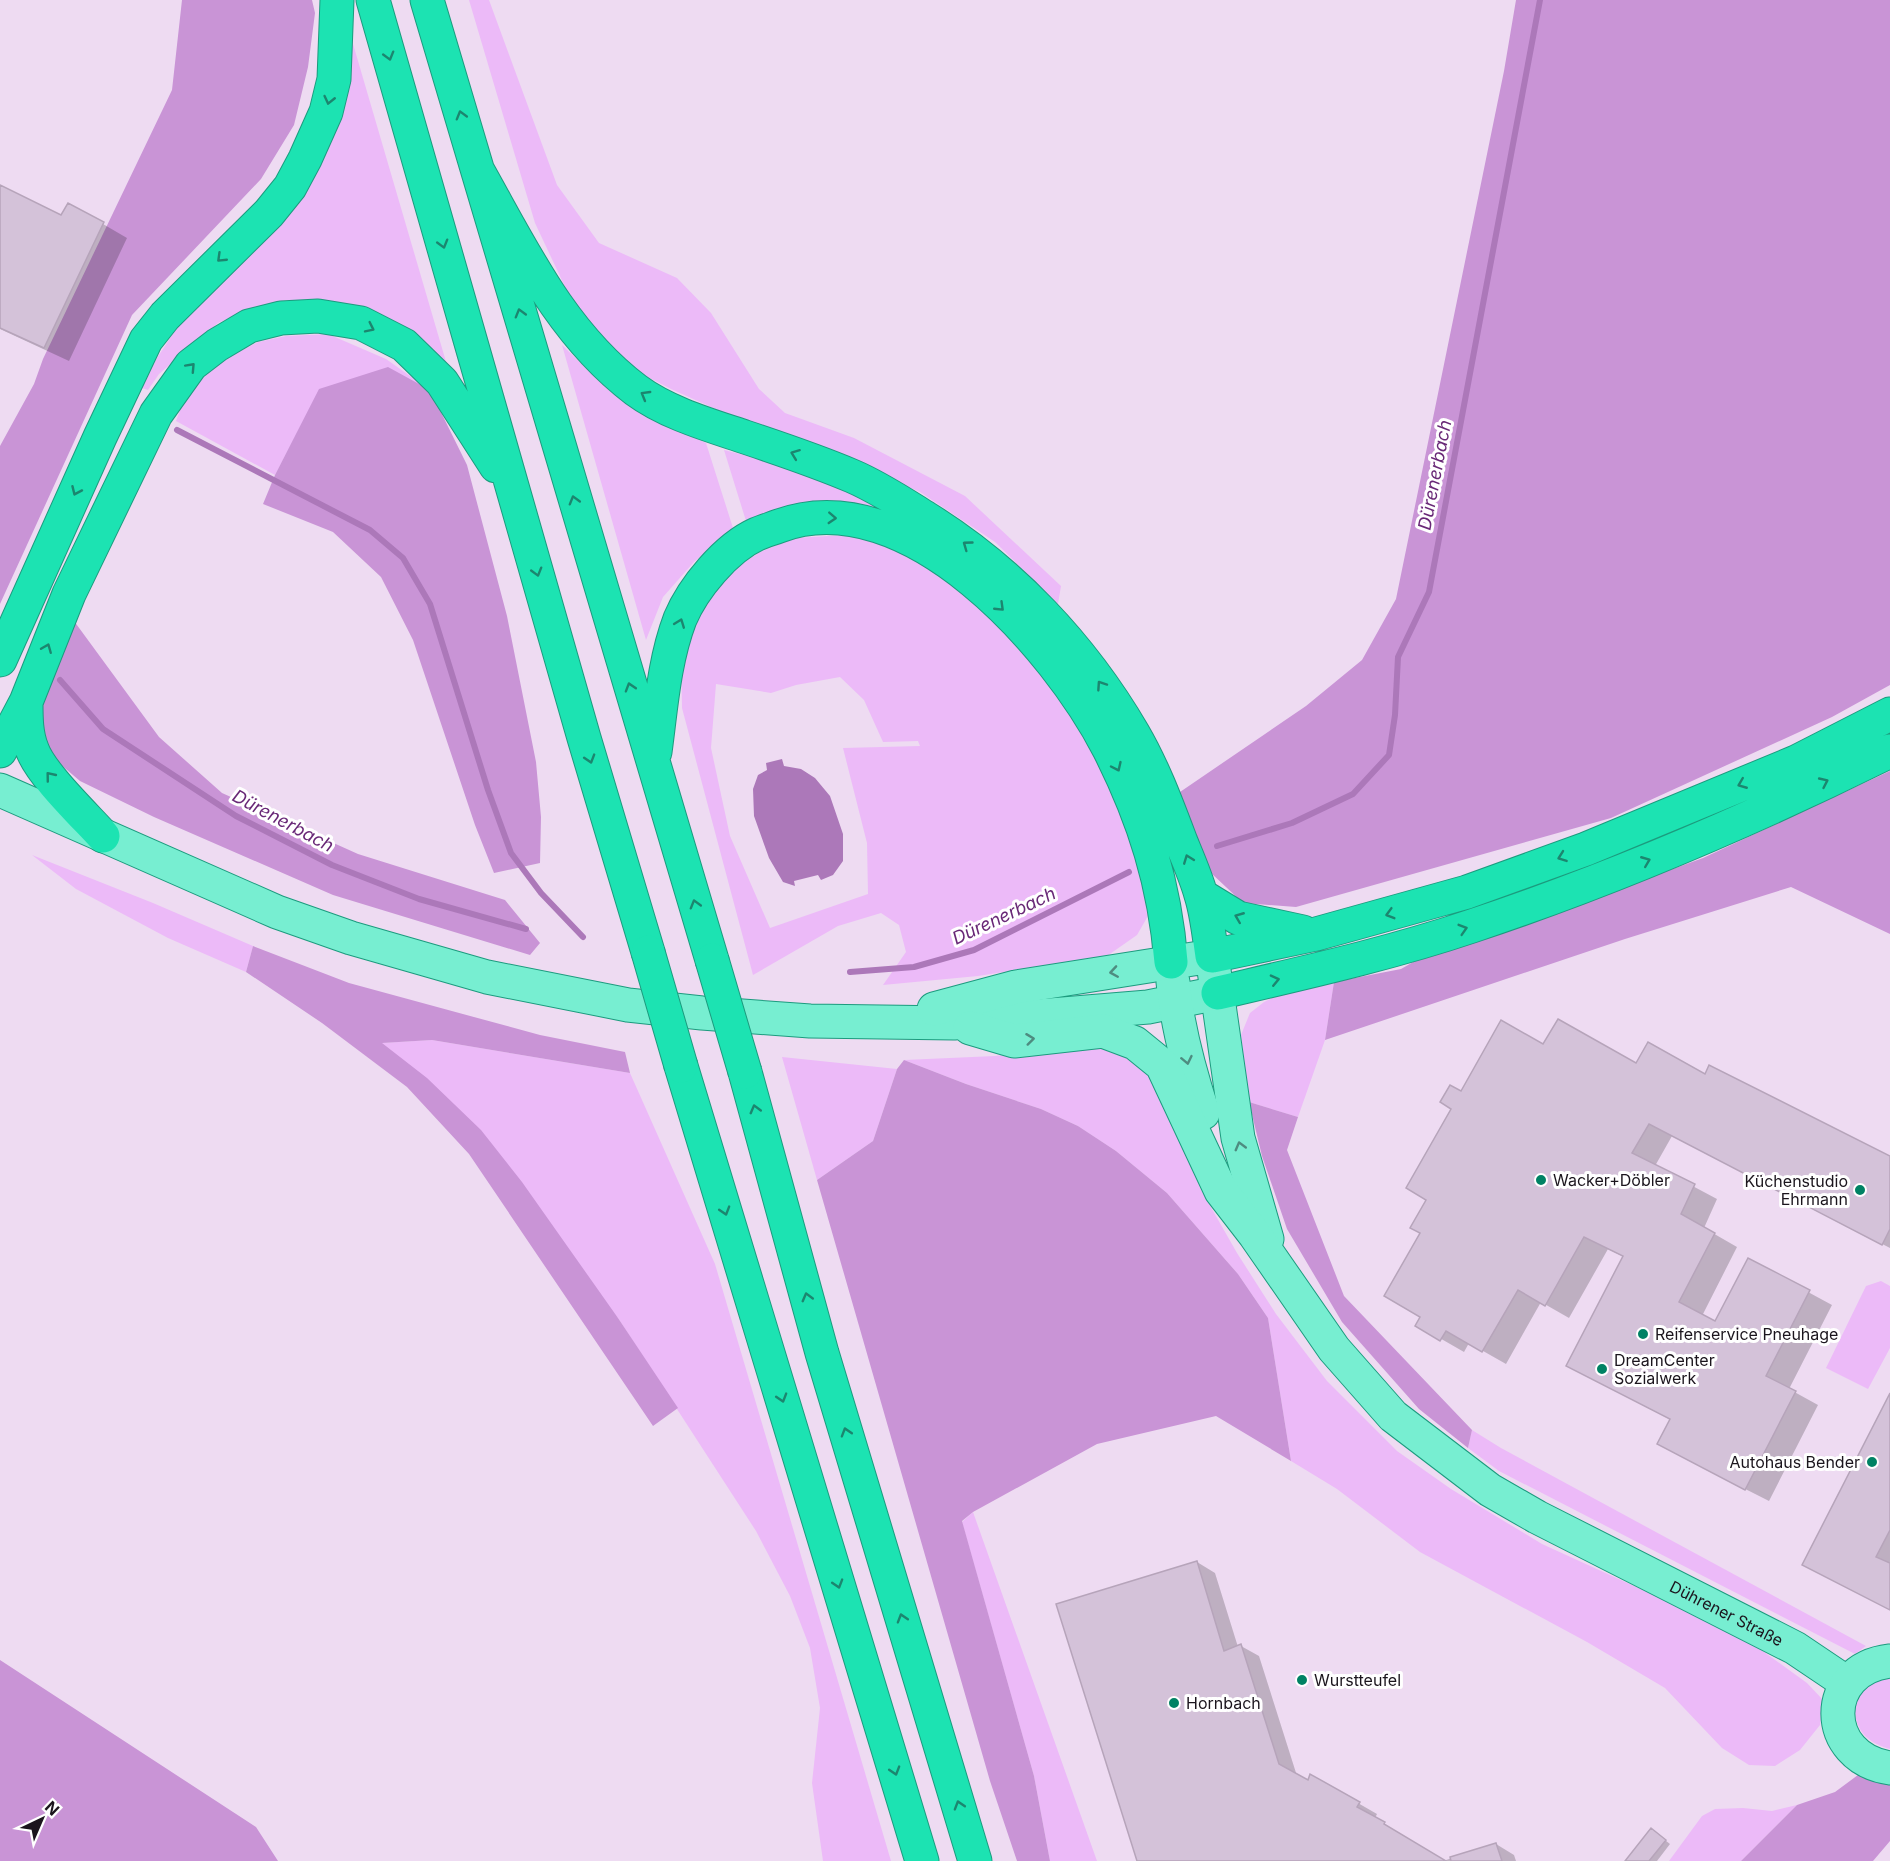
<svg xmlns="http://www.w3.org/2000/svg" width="1890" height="1861" font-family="Inter,sans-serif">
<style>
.green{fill:#ecbaf8;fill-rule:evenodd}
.forest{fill:#c994d6}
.water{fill:#ac78b9}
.shadow{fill:#0003}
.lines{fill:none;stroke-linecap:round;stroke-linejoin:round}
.stream{stroke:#ac78b9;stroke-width:6}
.building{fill:#d4c2d9;stroke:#b6a4ba;stroke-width:1.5}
.major-casing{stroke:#1c9b7e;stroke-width:35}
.highway-casing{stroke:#1c9b7e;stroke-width:35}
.major{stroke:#77eed1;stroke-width:33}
.highway{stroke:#1ce3b2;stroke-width:33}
.highway-bridge-casing{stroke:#1c9b7e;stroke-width:35;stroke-linecap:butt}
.highway-bridge{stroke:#1ce3b2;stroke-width:33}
.oneway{stroke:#1c866f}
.oneway2{stroke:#4e8c80}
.poi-dot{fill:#008264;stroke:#fff;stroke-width:2}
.labels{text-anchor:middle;stroke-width:6;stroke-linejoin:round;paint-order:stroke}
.poi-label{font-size:16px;fill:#1b151d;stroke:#fff;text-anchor:start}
.street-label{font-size:16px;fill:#1b151d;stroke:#fff}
.water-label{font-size:18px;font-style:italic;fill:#692877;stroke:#fff}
</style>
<rect width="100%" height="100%" fill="#eedbf2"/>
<!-- green -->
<path class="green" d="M469 0H489L557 185 599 243 677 278 711 313 759 389 785 413 854 438 965 496 1061 586 1058 604 995 542 920 492 799 440 733 417 671 389 630 368 574 306 535 223Z
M351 37 449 372 422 341 389 319 367 310 327 303 287 300 254 307 218 323 159 374 148 390 142 388 157 358 180 323 281 215Z
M328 334 386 359 430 390 320 389 275 475 176 421 187 392 223 360 258 342 286 336Z
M562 345 613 394 653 420 706 443 733 528 694 562 663 597 646 640Z
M724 450 796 468 900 514 767 513 746 521Z
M845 535C865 540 889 543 906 553 997 601 1072 695 1112 789 1128 827 1139 869 1152 909L1137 935 1107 956 978 976 883 985 906 952 899 925 881 913 838 926 753 975 682 708 681 658 698 611 723 578 740 565 760 552 794 538ZM840 677 864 700 883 742 918 741 920 746 843 748 867 843 868 894 770 928 730 836 711 748 716 684 771 693 796 685Z
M32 855 153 903 253 946 246 972 168 938 76 889Z
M1334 982 1325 1040 1298 1117 1249 1102 1241 1035 1250 1013 1264 1002 1286 991Z
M432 1040 630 1073 715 1264 891 1861H823L812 1783 820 1708 810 1648 790 1596 756 1531 618 1318 381 1043Z
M1076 1047H1110L1149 1067 1167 1091 1200 1188 1237 1253 1276 1314 1327 1381 1397 1451 1451 1489 1542 1544 1726 1628 1764 1652 1807 1683 1824 1701 1820 1725 1800 1750 1775 1766 1749 1765 1722 1748 1665 1688 1587 1642 1420 1552 1337 1489 1291 1461 1268 1318 1238 1274 1167 1193 1116 1151 1078 1126 1041 1109 966 1084 904 1060 995 1056Z
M782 1057 897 1069 873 1141 817 1180Z
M1881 1281 1890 1286V1348L1868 1389 1826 1368 1866 1286Z
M1472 1430 1501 1448 1866 1646 1855 1654 1499 1471 1468 1448Z
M973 1512 1097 1861H1050L1034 1776 962 1522Z
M1890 1672V1749C1871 1744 1856 1733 1855 1711 1855 1706 1855 1698 1859 1693 1863 1686 1882 1677 1890 1672Z
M1797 1805 1741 1861H1669L1702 1816 1715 1809 1743 1808 1772 1811Z"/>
<!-- forest -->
<path class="forest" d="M182 0H312L315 13 308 67 294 125 261 179 132 315 0 604V446L34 384 43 359 172 90Z
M1516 0H1890V685L1832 717 1611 818 1296 907 1243 903 1210 872 1180 792 1306 706 1362 660 1396 599 1504 71Z
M388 367 430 390 467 465 507 616 536 762 541 817 540 863 494 873 475 825 413 640 381 577 333 532 263 504 275 475 319 389Z
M74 621 159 737 222 793 358 854 505 900 540 943 530 955 333 895 154 817 80 781 53 758 40 730 39 710Z
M1890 771V934L1791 887 1625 939 1325 1040 1334 982 1401 969 1422 957 1499 932 1703 858Z
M253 946 349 983 540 1035 625 1052 630 1073 432 1040 382 1043 427 1078 481 1130 522 1182 618 1318 678 1408 653 1426 469 1154 407 1087 322 1023 246 972Z
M904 1060 966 1084 1041 1109 1078 1126 1116 1151 1167 1193 1238 1274 1268 1318 1291 1461 1216 1416 1097 1444 973 1512 962 1521 1034 1776 1050 1861H1017L990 1781 817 1180 873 1141 897 1069Z
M1249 1102 1298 1117 1287 1150 1344 1296 1472 1430 1468 1448 1419 1409 1342 1322 1287 1229 1262 1156Z
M0 1660 256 1827 278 1861H0Z
M1858 1775 1890 1781V1841L1873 1861H1741L1797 1805 1835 1792Z"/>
<!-- water -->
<path class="water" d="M782 759 784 766 801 769 815 778 830 796 843 834V861L833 875 821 880 818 875 794 881 795 886 783 882 769 858 754 816 753 789 758 775 767 770 766 763Z"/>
<!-- shadow -->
<path class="shadow" d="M0 187 62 217 103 224 127 238 69 361 0 329Z
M1544 1046 1636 1066 1705 1076 1890 1158V1248L1672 1136 1655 1166 1717 1199 1704 1228 1737 1247 1702 1316 1716 1323 1749 1260 1832 1305 1789 1389 1818 1405 1769 1501 1682 1457 1671 1420 1568 1366 1624 1257 1608 1249 1569 1318 1541 1302 1506 1364 1469 1343 1464 1352 1417 1325 1422 1316V1233L1428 1199 1461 1093Z
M1890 1396V1609L1822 1574Z
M1197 1562 1215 1573 1238 1647 1241 1646 1259 1656 1297 1776 1309 1782 1311 1776 1377 1814 1375 1818 1443 1861 1496 1844 1514 1855 1516 1861H1139Z
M1656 1833 1670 1844 1657 1861H1627Z"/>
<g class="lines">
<!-- stream -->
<path class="stream" d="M177 430 370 530 403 558 430 604 488 790 511 853 541 893 583 937
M60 680 103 729 236 816 332 865 419 899 526 929
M1217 846 1292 823 1353 794 1389 755 1395 715 1398 657 1429 592 1540 0
M850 972 914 967 974 950 1129 872"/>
</g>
<!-- building -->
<path class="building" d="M0 185 61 215 68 203 104 222 44 348 0 328Z
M1558 1019 1636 1063 1648 1042 1705 1074 1709 1065 1890 1156V1229L1882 1245 1649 1124 1632 1153 1695 1184 1681 1214 1715 1233 1679 1302 1715 1321 1748 1258 1810 1290 1766 1376 1796 1391 1745 1490 1657 1444 1670 1419 1566 1366 1623 1256 1584 1237 1545 1306 1518 1290 1482 1352 1446 1331 1440 1341 1415 1326 1420 1317 1384 1296 1420 1233 1410 1228 1426 1200 1406 1188 1451 1109 1440 1102 1450 1085 1461 1091 1501 1020 1543 1044Z
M1890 1393V1530L1876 1557 1890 1563V1610L1802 1565Z
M1197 1561 1224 1651 1241 1644 1279 1764 1308 1780 1310 1774 1360 1802 1357 1807 1385 1822 1384 1824 1446 1861H1137L1056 1604Z
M1651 1828 1666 1840 1649 1861H1625Z
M1496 1843 1502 1861H1451L1450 1857Z"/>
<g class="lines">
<!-- major casing -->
<g class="major-casing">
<g id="major">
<path d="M0 790 277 912 351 938 487 977 628 1005 702 1013 810 1021 954 1023 1148 1007 1218 993"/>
<path d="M1173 982C1177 1026 1189 1070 1203 1113"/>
<path d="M934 1009 1016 987 1212 956 1238 1138 1267 1239"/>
<path id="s1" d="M970 1028 1014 1041 1103 1031 1135 1043 1162 1065 1221 1191 1255 1235 1334 1349 1393 1416 1490 1490 1537 1517 1795 1648 1847 1683"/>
<path d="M1890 1661C1820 1669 1821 1758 1890 1768"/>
</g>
</g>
<!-- highway casing -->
<g class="highway-casing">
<path id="highway" d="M373 0 584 738 648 952
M427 0 712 960
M478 171C523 251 561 333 636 390 667 413 709 425 745 437 781 449 817 461 852 476 878 487 902 503 926 518 1011 571 1082 646 1133 733 1153 767 1167 805 1181 842 1188 859 1196 877 1201 895 1207 914 1209 936 1212 956L1316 934 1467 892 1586 849 1796 762 1890 714
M0 660 100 437 146 340 165 316 269 213 290 187 305 159 326 112 334 79 337 0
M26 702C26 718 26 734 32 749 40 773 84 815 103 836
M0 751 26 702 69 594 156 414 191 365 217 345 249 326 281 318 318 316 361 323 404 345 442 382 496 466
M655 752C661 708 664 661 680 619 693 588 726 548 757 534 764 531 771 529 779 526 909 478 1056 646 1109 749 1144 818 1165 885 1171 962
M1202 896 1238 918 1303 932
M1218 993C1303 973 1389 954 1472 926 1616 878 1755 818 1890 751
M681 1066 922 1861
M745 1072 822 1353 975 1861"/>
</g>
<!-- major -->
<use href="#major" class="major"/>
<!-- highway -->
<use href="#highway" class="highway"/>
<!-- highway-bridge casing -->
<g class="highway-bridge-casing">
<path id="highway-bridge" d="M648 952 681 1066
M712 960 745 1072"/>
</g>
<!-- highway-bridge -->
<use href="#highway-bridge" class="highway-bridge"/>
</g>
<!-- one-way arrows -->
<defs><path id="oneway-chevron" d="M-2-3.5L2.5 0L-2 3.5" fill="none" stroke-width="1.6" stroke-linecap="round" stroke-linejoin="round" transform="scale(1.5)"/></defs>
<g class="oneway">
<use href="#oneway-chevron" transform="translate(389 56) rotate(74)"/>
<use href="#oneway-chevron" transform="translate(329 100) rotate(103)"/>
<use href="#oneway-chevron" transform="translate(461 115) rotate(-106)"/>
<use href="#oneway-chevron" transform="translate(443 244) rotate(74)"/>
<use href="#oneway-chevron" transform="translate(221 258) rotate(136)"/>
<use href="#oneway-chevron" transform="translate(520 313) rotate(-106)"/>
<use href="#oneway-chevron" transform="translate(370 328) rotate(26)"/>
<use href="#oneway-chevron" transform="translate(191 367) rotate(-47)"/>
<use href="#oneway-chevron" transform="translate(645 395) rotate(-150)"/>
<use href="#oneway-chevron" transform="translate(795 454) rotate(-159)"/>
<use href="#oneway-chevron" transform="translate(76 491) rotate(114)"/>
<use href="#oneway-chevron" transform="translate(574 500) rotate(-106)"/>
<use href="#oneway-chevron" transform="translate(832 518) rotate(3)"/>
<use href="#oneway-chevron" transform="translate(967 545) rotate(-144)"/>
<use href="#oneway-chevron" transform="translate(537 572) rotate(74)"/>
<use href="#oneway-chevron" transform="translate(1000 607) rotate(44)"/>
<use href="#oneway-chevron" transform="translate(680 623) rotate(-69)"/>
<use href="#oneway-chevron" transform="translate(47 648) rotate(-68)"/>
<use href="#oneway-chevron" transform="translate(1101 685) rotate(-124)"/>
<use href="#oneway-chevron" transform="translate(630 687) rotate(-107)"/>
<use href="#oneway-chevron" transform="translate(590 759) rotate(73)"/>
<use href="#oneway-chevron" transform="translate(1117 767) rotate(65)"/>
<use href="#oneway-chevron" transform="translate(50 776) rotate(-129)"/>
<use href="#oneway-chevron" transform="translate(1824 782) rotate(-25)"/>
<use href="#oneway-chevron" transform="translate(1742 784) rotate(158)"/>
<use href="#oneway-chevron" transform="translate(1562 857) rotate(160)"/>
<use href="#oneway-chevron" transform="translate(1188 859) rotate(-111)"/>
<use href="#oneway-chevron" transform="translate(1646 861) rotate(-22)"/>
<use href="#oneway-chevron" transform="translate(695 904) rotate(-106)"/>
<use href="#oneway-chevron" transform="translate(1390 914) rotate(164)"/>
<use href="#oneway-chevron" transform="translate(1239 917) rotate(-158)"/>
<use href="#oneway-chevron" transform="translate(1463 929) rotate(-17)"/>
<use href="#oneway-chevron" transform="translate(1275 980) rotate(-13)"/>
<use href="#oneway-chevron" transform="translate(755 1109) rotate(-105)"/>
<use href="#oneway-chevron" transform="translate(725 1211) rotate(73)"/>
<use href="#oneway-chevron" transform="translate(807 1297) rotate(-105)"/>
<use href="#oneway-chevron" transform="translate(782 1398) rotate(73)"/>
<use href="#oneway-chevron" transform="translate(846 1432) rotate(-107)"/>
<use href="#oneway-chevron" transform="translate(838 1584) rotate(73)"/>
<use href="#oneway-chevron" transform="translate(902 1618) rotate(-107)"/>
<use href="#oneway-chevron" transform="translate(895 1771) rotate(73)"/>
<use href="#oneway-chevron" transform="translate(959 1805) rotate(-107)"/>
</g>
<g class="oneway2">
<use href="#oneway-chevron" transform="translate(1114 972) rotate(171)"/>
<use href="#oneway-chevron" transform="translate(1030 1039) rotate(-7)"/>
<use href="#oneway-chevron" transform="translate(1187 1060) rotate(78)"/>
<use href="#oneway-chevron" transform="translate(1240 1146) rotate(-105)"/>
</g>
<!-- markers -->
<g class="poi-dot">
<circle cx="1541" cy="1180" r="6"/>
<circle cx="1860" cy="1190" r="6"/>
<circle cx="1643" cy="1334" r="6"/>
<circle cx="1602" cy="1369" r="6"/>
<circle cx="1872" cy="1462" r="6"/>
<circle cx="1302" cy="1680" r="6"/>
<circle cx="1174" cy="1703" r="6"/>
</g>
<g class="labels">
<!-- poi labels -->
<g class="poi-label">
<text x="1553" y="1186">Wacker+Döbler</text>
<text x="1848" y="1187" text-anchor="end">Küchenstudio<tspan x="1848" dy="18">Ehrmann</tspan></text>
<text x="1655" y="1340">Reifenservice Pneuhage</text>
<text x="1614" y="1366">DreamCenter<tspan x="1614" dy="18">Sozialwerk</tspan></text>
<text x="1860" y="1468" text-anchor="end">Autohaus Bender</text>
<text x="1314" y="1686">Wurstteufel</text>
<text x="1186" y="1709">Hornbach</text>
</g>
<!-- street labels -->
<g class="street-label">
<text dy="6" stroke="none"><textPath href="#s1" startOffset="1016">Dührener Straße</textPath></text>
</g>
<!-- water labels -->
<g class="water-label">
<text transform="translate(1435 475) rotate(-79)" y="6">Dürenerbach</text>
<text transform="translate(283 821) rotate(28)" y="6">Dürenerbach</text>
<text transform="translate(1004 916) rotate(-25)" y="6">Dürenerbach</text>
</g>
</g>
<!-- north arrow -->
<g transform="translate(42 1819) rotate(44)" stroke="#ffffff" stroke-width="4.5" paint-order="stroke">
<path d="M0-4.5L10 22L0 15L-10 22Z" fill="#1b151d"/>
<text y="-9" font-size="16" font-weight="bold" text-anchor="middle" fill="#1b151d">N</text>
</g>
</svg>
